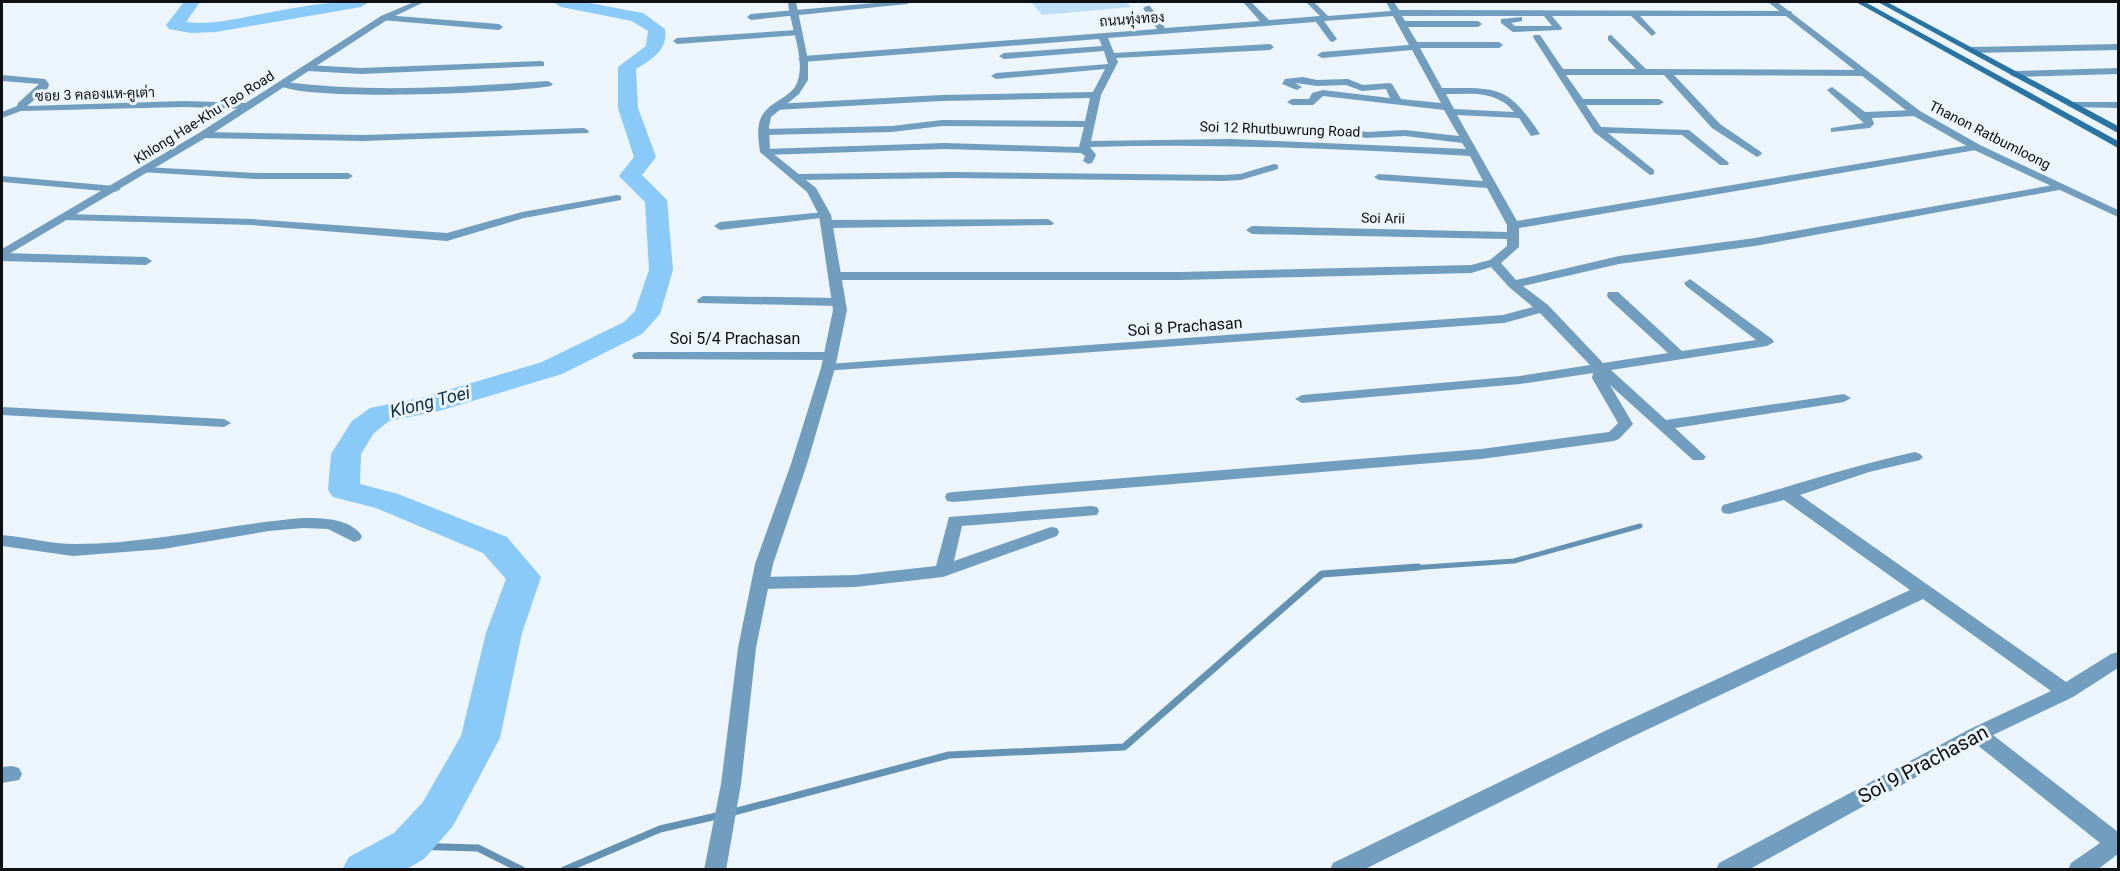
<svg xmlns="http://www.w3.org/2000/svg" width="2120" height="871" font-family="Roboto,Sarabun,sans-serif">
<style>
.green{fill:#bedef6}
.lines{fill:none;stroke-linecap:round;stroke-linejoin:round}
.stream-far1{stroke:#6492b3;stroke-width:5}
.stream{stroke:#6492b3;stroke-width:7}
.river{fill:#89caf8;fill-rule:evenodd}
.minor{fill:#719ebf;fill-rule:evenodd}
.tertiary{fill:#719ebf;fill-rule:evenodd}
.secondary{fill:#2874a4;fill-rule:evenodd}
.labels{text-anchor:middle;stroke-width:6;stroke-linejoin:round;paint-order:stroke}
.far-street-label{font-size:14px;fill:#0d1013;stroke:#ecf5fc}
.street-label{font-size:16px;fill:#0d1013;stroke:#ecf5fc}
.water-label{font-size:18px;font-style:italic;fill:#143144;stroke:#ecf5fc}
.near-street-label{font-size:20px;fill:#0d1013;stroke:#ecf5fc}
</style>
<rect width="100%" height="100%" fill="#ecf5fc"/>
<!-- green -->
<path class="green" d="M1031 2H1126L1131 7 1042 15Z"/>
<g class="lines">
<!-- stream-far1 -->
<path class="stream-far1" d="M1396 569 1514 561 1640 526"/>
<!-- stream -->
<path class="stream" d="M730 813 949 755 1124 747 1322 574 1418 567
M409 846 478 848 522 870
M564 870 660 829 721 815"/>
<!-- river -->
<path class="river" d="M184 2H200L186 22C204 25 223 21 241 18 282 10 328 0 369 2L361 7 216 32 191 33 169 29 166 25Z
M553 2H584L637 12 643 13 665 29C668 50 652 59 636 69L638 108 656 157 642 175 667 200 673 270 660 314 642 334 562 374 439 411 389 421 374 433 361 454 360 484 398 494 507 537 541 577 522 633 500 738 453 826 424 859 405 870H342L349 857 394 833 423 802 461 736 486 633 506 579 483 553 376 508 333 497 328 490 331 454 352 421 370 408 425 397 542 362 624 322 635 311 649 270 645 202 619 176 634 157 618 108V67L646 46 648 31 632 21 561 7Z"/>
<!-- minor -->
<path class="minor" d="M886 2H911L907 4 751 20 747 17 751 14Z
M1243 2H1251L1269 20 1320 16 1306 2H1314L1328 16 1391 11 1386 2H1394L1399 10 1791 11 1792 13 1788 16H1640L1656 33 1652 36 1631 16H1552L1562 28 1561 30 1513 32 1501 23V19L1522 17V21L1511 23 1515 26H1552L1544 16H1402L1405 21H1478L1482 24 1478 27H1408L1417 42H1499L1503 45 1499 48H1420L1442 88C1499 88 1507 85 1540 134L1531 136 1519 118 1457 115 1517 221 1976 144 1981 147 1976 150 1519 228V247L1501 263 1516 280 1619 256 1755 238 2059 184 2065 187 2059 190 1755 246 1619 264 1523 286 1548 305 1603 363 1668 353 1608 298 1607 295 1608 292H1618L1682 351 1756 340 1686 286 1684 283 1690 279 1772 339 1774 342 1767 346 1611 370 1666 420 1844 394 1851 398 1844 402 1675 428 1703 454 1706 457 1703 460H1693L1610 385 1633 424 1619 439 1614 441 1481 459 953 502 947 501 945 497 947 493 953 492 1481 449 1609 432 1618 423 1592 378 1593 373 1520 384 1302 403 1295 399 1302 395 1520 376 1590 365 1540 313 1504 323 823 371 821 368 828 364 1503 315 1533 307 1509 287 1491 267 1471 273 1180 280H836L830 276 836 272H1180L1471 265 1490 260 1507 246V239L1252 234 1246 230 1252 226 1507 232V225L1487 188 1379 180 1374 177 1379 174 1483 181 1470 156C1343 149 1217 143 1090 147L1096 155 1092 163 1088 164 1083 161 1085 156 1081 153 944 149 765 155 760 152 765 149 944 143 1079 147 1084 127 942 126 892 132 764 135 759 132 764 129 892 126 942 120 1085 121 1090 98 941 101 774 110 769 107 774 104 941 95 1093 92 1105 69 996 79 991 76 996 73 1108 64 1104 51 1004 59 999 56 1004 53 1102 46 1099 39 803 62 798 59 803 56 1157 29 1143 8 1147 6H1150L1165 28 1260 21ZM1393 16 1409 45 1322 52 1317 55 1322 58 1412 50 1441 103 1401 99 1392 84 1389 83 1363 85 1348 79 1317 80 1303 77 1285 79 1282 84 1297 90 1302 87 1295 83 1317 86 1346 85 1362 91 1386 89 1390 98 1323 90 1312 93 1309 99H1292L1287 102 1292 105H1313L1323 96 1444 110 1459 136 1405 130 1366 132 1345 128 1279 130 1274 133 1279 136 1334 134V138L1338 139 1347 134 1366 138 1405 136 1462 143 1466 149 1231 139 1091 141 1101 95 1118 62 1116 58 1270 50 1274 47 1270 44 1114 53 1108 38 1316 22 1330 41 1333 42 1337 39 1324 21ZM1446 94C1470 94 1497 90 1514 112L1454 109Z
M384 15 499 24 503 27 499 30 381 20V16Z
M797 30 800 31V35L677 44 673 41 677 38Z
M1534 35H1540L1563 69H1636L1608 40V36L1611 35 1646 69 1865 70 1870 73 1865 76 1674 75 1720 124 1761 152 1762 154 1757 157 1712 128 1664 75H1566L1583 99H1659L1664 102 1659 105H1586L1601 127 1689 130 1729 163 1728 165H1720L1682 135 1608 133 1654 170V174L1650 175 1594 132 1533 37Z
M2118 44V50L1971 53 1967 50 1971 47Z
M541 61 544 62V66L361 74 307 71 302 68 307 65 361 68Z
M2118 68V74L2014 77 2009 74 2014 71Z
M2 75 45 79 49 84 48 88 27 106 184 101 249 103 254 106 249 109 184 107 21 111 2 118V112L17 106 18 103 39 84 2 81Z
M548 81 553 84 551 86C515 93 303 102 279 85L284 82C372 93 460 87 548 81Z
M1832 87 1865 112 1916 110 1921 113 1916 116 1872 118 1874 124 1870 128 1831 132V128L1864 123 1829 92 1827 90Z
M2073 102H2118V108L2070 107 2068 105Z
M584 128 589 131 588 133 363 141 203 138 198 135 203 132 363 135Z
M1274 164 1278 165V169L1241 180 1223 181 953 178 798 180 793 177 798 174 953 172 1223 175 1240 174Z
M145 167 258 173H348L353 176 348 179H258L141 172V168Z
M2 176 115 186 121 189 115 192 2 182Z
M617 195 621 196V200L524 218 447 241 252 225 66 220 60 217 66 214 252 219 447 233 522 212Z
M825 212 831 215 829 217 720 230 714 226 720 222Z
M1048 219 1054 223 1052 225 827 228 821 224 827 220Z
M2 253 146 257 152 261 146 265 2 261Z
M703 296 839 298 845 302 839 306 698 303 697 300Z
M639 352H831L838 356 831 360 634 359 632 356 634 353Z
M2 407 224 419 231 423 224 427 2 415Z
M1915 452 1920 454 1923 457 1920 460 1869 472 1800 495 2066 682 2111 654 2118 652V668L2073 697 1993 735 2118 832V854L2097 870H2068L2071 863 2100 843 1976 744 1748 870H1716L1719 863 1970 729 2051 691 1923 599 1621 742 1363 870H1330L1333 863 1607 730 1910 590 1784 500 1729 514 1723 513 1721 509 1723 505C1787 488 1850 466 1915 452Z
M1091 506 1097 507 1099 511 1097 515 962 526 954 561 1051 527 1057 528 1059 532 1057 536 943 577 855 587 760 589 754 587 751 583 754 579 760 577 855 575 936 566 949 517Z
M303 518C322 518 350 518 362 536L360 540 354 542 328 529 303 528 269 531 163 549 73 556 2 546V535C26 537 51 544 75 544 152 544 227 524 303 518Z
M12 766 19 768 22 774 19 780 2 783V767Z"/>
<!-- tertiary -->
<path class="tertiary" d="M414 2H424L387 20 207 137 2 258V249L199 133 381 16Z
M788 2H796L808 60V80L799 94 771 117 769 127 770 151 816 188 831 215 847 310 835 368 807 464 773 564 756 648 741 784 726 870H704L721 784 738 648 755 564 791 464 821 368 833 310 819 215 807 192 760 152C759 143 757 133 759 124 763 101 793 100 798 80 805 55 790 27 788 2Z
M1768 2H1777L1920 111 1980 145 2118 210V217L1972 149 1912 115Z"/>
<!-- secondary -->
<path class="secondary" d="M1856 2H1865L2118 141V148Z
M1878 2H1887L2118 126V133Z"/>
</g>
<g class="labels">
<!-- far-street labels -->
<g class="far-street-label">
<text transform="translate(1132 19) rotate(-4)" y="5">ถนนทุ่งทอง</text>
<text transform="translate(95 94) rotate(-2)" y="5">ซอย 3 คลองแห-คูเต่า</text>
<text transform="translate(204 117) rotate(-32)" y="5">Khlong Hae-Khu Tao Road</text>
<text transform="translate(1280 129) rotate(2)" y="5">Soi 12 Rhutbuwrung Road</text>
<text transform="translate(1990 135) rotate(27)" y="5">Thanon Ratbumloong</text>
<text transform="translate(1383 218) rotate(1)" y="5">Soi Arii</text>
</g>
<!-- street labels -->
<g class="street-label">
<text transform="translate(1185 326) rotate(-4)" y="6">Soi 8 Prachasan</text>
<text x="735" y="344">Soi 5/4 Prachasan</text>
</g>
<!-- water labels -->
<g class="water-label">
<text transform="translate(430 402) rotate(-14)" y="6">Klong Toei</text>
</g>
<!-- near-street labels -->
<g class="near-street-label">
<text transform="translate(1923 764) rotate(-28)" y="7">Soi 9 Prachasan</text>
</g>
</g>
<!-- border -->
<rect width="2120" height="871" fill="none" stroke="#0d1013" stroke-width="6"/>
</svg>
